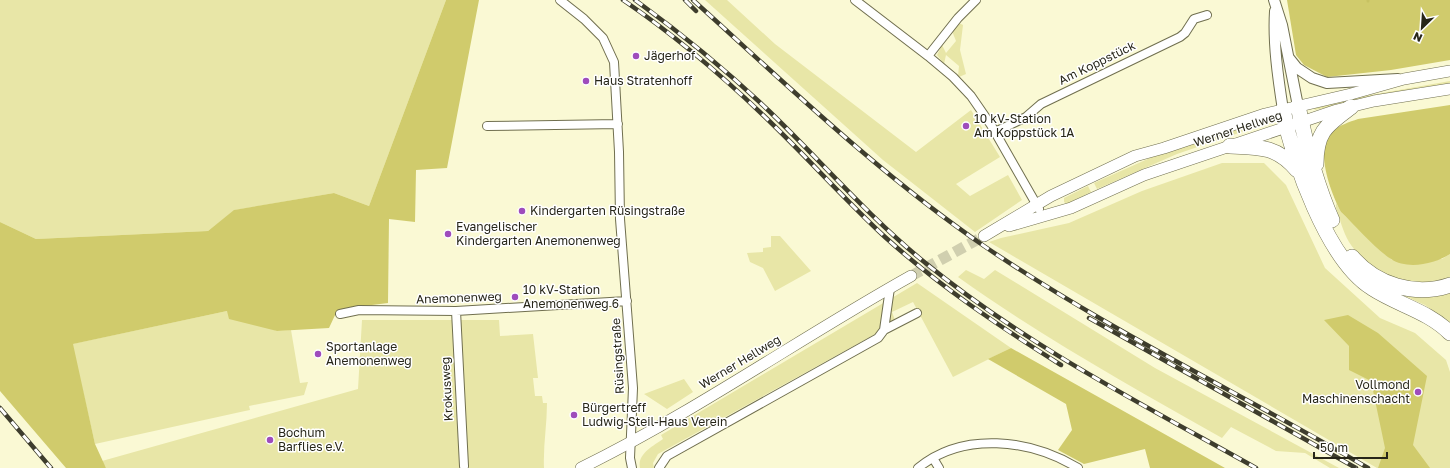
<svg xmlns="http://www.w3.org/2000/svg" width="1450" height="468" font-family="'Golos Text',sans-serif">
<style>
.green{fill:#e8e6a7}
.forest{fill:#d0cb6c}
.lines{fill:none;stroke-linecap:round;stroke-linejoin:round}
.stream{stroke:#c7c262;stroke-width:3}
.secondary-tunnel{stroke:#d0cfaf;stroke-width:11;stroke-dasharray:11 5.5;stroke-linecap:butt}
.minor-casing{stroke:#706f4f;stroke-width:10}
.tertiary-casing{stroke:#706f4f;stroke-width:12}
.secondary-casing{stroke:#706f4f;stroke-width:12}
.motorway-casing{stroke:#706f4f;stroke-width:16}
.minor{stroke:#fff;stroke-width:8}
.tertiary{stroke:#fff;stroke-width:10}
.secondary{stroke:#fff;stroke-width:11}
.motorway{stroke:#fff;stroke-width:15}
.rail-casing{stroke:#3e3d2d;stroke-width:4.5}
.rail{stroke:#fff;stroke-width:3;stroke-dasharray:9;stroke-linecap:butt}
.poi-dot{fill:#9e4cbc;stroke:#fff;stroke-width:1.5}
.labels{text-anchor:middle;stroke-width:3;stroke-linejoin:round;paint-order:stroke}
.poi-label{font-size:12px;fill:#272619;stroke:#fff;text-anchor:start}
.street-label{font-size:12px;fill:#272619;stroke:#fff}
</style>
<rect width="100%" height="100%" fill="#faf9d4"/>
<!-- green -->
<path class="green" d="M0 0H446L369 206 334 193 235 210 208 231 36 239 0 222Z
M705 0H727L775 44 916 152 971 110 1000 157 956 184 970 196 1008 175 1022 200 975 232 883 160Z
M959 23 963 25 960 50 966 74 959 77 958 76 959 66 946 55 944 64 937 55 942 45 946 53 956 41 952 31Z
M1450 81V84L1417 88 1315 110 1314 108 1365 96Z
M1263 117 1265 124 1177 154 1097 189 1094 183 1170 149Z
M1222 163H1264L1286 185 1325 268 1380 318 1415 333 1446 360 1450 372V468H1377L989 242 1001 238 1069 223 1142 191Z
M1088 186 1091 192 1067 204 1064 202V198Z
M1336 203 1341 212 1392 260 1442 259 1450 254V277C1412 292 1371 276 1349 242 1343 232 1340 219 1336 208Z
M771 236H780L811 271 775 291 763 268 750 262 747 253 763 252V248L771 247Z
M966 270 984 279 995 270 1155 368 1339 468H1330L1305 453 1276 451 1231 427 1222 438C1132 387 1042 337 958 277Z
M917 283 1011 348 953 377 913 302 892 312 895 320 881 327 879 332 658 454 653 463 654 468H640C637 454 653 446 663 439L661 435Z
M1391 290H1450V323L1425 305Z
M227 311 277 331 291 330 300 383 308 382 304 395 249 406 250 410 245 411 95 444 72 344Z
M362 320H499L500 336 533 334 538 378H533L535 396H542L543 403H547C547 425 543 446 544 468H106L102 461 358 389Z
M684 379 693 392 667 409 644 394Z"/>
<!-- forest -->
<path class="forest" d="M446 0H479L447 168 416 170 415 222 389 219 388 303 364 306 336 313 329 328 277 331 229 319 227 311 73 344 95 444 106 468H66L0 391V222L36 239 208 231 234 210 334 193 369 206Z
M1287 0H1450V60L1391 70 1327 77 1304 65 1296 55Z
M1450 105V254C1435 264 1407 270 1391 259 1374 248 1356 226 1341 212 1331 193 1313 147 1333 131 1340 125 1349 122 1358 119Z
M1348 315 1378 333 1427 376 1413 445 1430 468H1378L1385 448 1371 381 1349 370V346L1324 320Z
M1011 348 1225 468H1150L1145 449 1084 464 1058 450 1072 430 1066 404 988 359Z"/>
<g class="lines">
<!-- stream -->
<path class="stream" d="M1368 1V0"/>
<!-- secondary-tunnel -->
<path class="secondary-tunnel" d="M911 276 984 236"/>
<!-- minor casing -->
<g class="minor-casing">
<path id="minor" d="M560 0 584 19 603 38 614 62 619 152 620 219 633 388 630 458 632 468
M855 0 928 56 953 77 971 96 991 125 1039 209
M928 56 958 18 976 0
M487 126 618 124
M995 132 1026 117 1041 104 1180 37 1185 33 1194 19 1207 15
M456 311 464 466
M340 314 359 310 456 311 627 301
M884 330 890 288
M933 458 939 468
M659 468 667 456 878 338 884 330 917 313
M918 468C963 431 1030 439 1078 468"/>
</g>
<!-- tertiary casing -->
<g class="tertiary-casing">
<path id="tertiary" d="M1274 0 1282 25 1298 106
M1275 11C1273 43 1278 78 1283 110
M1289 58 1297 68 1312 78 1327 83 1398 79"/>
</g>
<!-- secondary casing -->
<g class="secondary-casing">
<path id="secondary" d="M1009 226 1071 208 1144 175 1337 110 1374 101 1450 89
M984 236 1051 196 1135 156 1164 148 1265 114 1351 94 1404 79 1450 71
M581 468C695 412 800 338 911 276"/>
</g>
<!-- motorway casing -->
<g class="motorway-casing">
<path id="motorway" d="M1298 106C1306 145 1316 184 1332 220
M1283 110C1293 161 1327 260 1372 288 1398 305 1428 311 1450 333
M1230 146C1259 147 1277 146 1297 170
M1316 164C1316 131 1327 125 1351 107
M1352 257C1376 285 1415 297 1450 285"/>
</g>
<!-- minor -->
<use href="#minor" class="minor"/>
<!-- tertiary -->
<use href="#tertiary" class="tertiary"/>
<!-- secondary -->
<use href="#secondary" class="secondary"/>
<!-- motorway -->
<use href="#motorway" class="motorway"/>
<!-- rail casing -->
<g class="rail-casing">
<path id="rail" d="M623 0C673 34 719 73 763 115 805 155 843 198 885 237 939 286 999 326 1061 365
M635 0C682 34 726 70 768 110 820 160 867 215 923 261 1024 344 1142 404 1256 468
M685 0 696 11
M693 0C787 85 879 174 984 246 1106 329 1240 393 1368 468
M1089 318 1356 468
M0 408 51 468"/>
</g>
<!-- rail -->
<use href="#rail" class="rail"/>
</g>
<!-- markers -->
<g class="poi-dot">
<circle cx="636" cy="56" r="4"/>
<circle cx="586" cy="81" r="4"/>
<circle cx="966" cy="126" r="4"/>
<circle cx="522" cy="211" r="4"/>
<circle cx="448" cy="234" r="4"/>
<circle cx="515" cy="297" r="4"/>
<circle cx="318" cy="354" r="4"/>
<circle cx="1418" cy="392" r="4"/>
<circle cx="574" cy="415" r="4"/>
<circle cx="270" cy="440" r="4"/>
</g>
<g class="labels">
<!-- poi labels -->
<g class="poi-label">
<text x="644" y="60">Jägerhof</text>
<text x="594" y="85">Haus Stratenhoff</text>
<text x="974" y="123">10 kV-Station<tspan x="974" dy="14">Am Koppstück 1A</tspan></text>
<text x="530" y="215">Kindergarten Rüsingstraße</text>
<text x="456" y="231">Evangelischer<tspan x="456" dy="14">Kindergarten Anemonenweg</tspan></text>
<text x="523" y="294">10 kV-Station<tspan x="523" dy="14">Anemonenweg 6</tspan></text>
<text x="326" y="351">Sportanlage<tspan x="326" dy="14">Anemonenweg</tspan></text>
<text x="1410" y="389" text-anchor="end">Vollmond<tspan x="1410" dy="14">Maschinenschacht</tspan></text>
<text x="582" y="412">Bürgertreff<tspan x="582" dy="14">Ludwig-Steil-Haus Verein</tspan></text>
<text x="278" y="437">Bochum<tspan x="278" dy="14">Barflies e.V.</tspan></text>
</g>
<!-- street labels -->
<g class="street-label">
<text transform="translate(1097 63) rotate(-26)" y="4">Am Koppstück</text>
<text transform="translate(1238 129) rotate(-18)" y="4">Werner Hellweg</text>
<text transform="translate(459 298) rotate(-2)" y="4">Anemonenweg</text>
<text transform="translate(618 356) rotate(-93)" y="4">Rüsingstraße</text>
<text transform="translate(740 362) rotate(-31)" y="4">Werner Hellweg</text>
<text transform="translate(447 389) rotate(-93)" y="4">Krokusweg</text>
</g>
</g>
<!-- north arrow -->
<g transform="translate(1422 28) rotate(205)" stroke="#ffffff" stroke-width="3" paint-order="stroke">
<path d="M0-3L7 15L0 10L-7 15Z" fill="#272619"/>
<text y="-6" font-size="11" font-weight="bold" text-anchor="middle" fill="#272619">N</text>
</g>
<!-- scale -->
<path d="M1314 452v6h73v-6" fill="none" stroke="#272619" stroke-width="2"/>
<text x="1320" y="452" font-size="12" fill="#272619" stroke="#ffffff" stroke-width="3" paint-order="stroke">50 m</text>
</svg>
